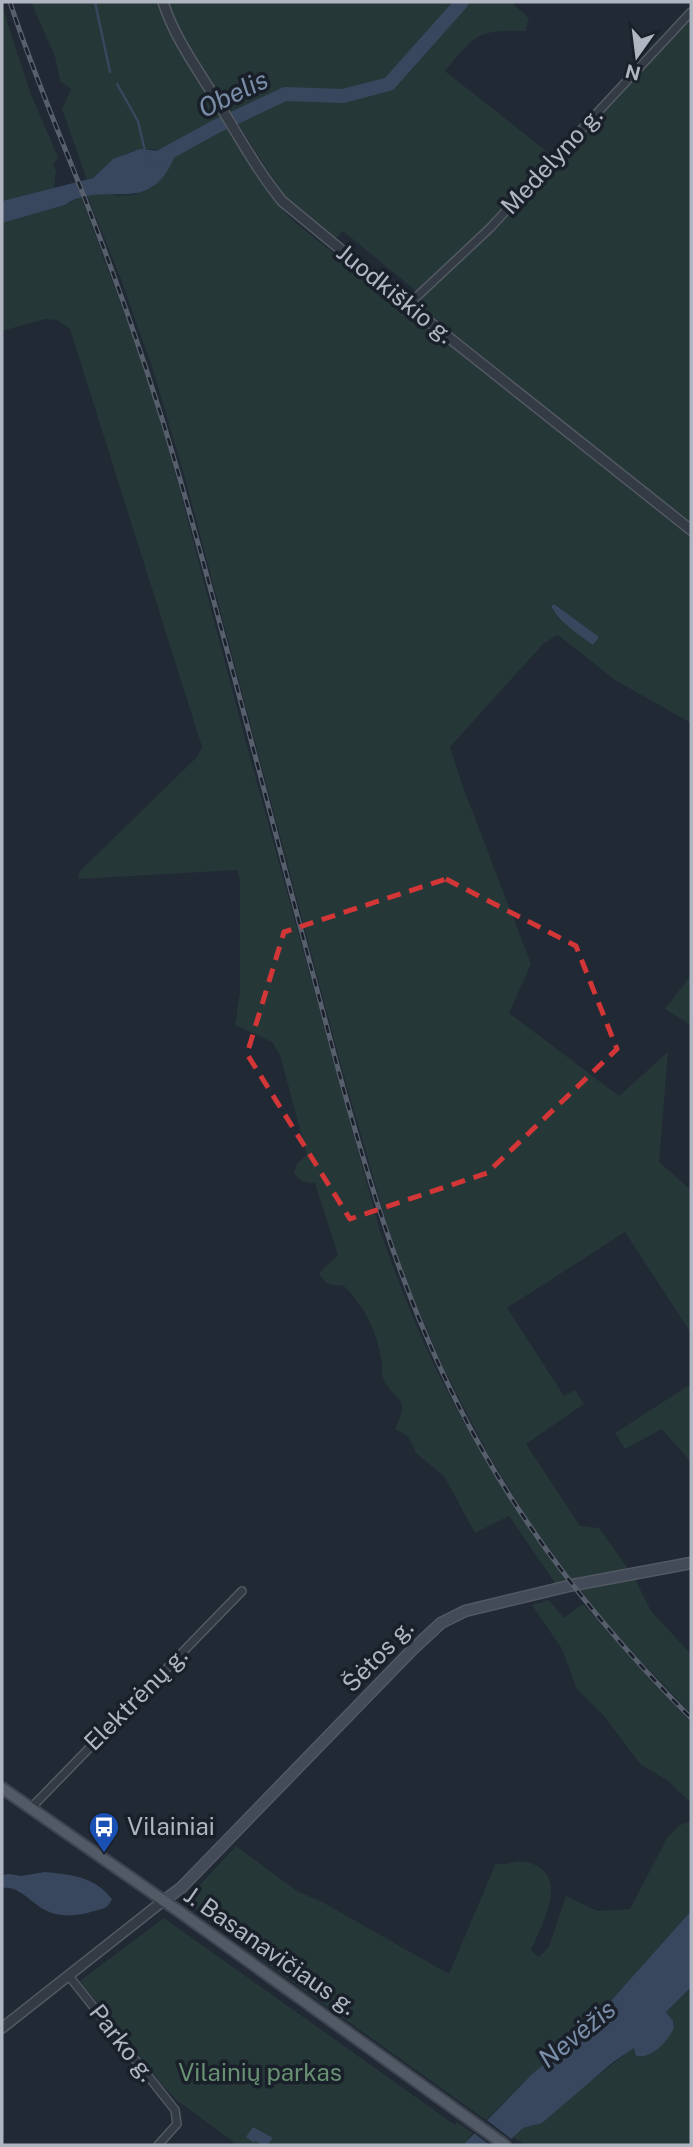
<svg xmlns="http://www.w3.org/2000/svg" width="693" height="2147" font-family="'Public Sans',sans-serif">
<style>
.green{fill:#263738;fill-rule:evenodd}
.water{fill:#38475d}
.pier{fill:#212935}
.lines{fill:none;stroke-linecap:round;stroke-linejoin:round}
.stream{stroke:#38475d;stroke-width:2.5}
.river{stroke:#38475d;stroke-width:14}
.minor-casing{stroke:#525963;stroke-width:10}
.tertiary-casing{stroke:#525963;stroke-width:12}
.secondary-casing{stroke:#525963;stroke-width:13}
.primary-casing{stroke:#3e444f;stroke-width:14}
.minor{stroke:#343b45;stroke-width:7}
.tertiary{stroke:#343b45;stroke-width:9}
.secondary{stroke:#434a58;stroke-width:10}
.primary{stroke:#525a66;stroke-width:10}
.rail-casing{stroke:#575f6c;stroke-width:5}
.rail{stroke:#1a202a;stroke-width:2.5;stroke-dasharray:8;stroke-linecap:butt}
.marked{fill:none;stroke:#d23637;stroke-width:5;stroke-dasharray:14 9;stroke-linejoin:round}
.labels{text-anchor:middle;stroke-width:7;stroke-linejoin:round;paint-order:stroke}
.street-label{font-size:24px;fill:#afb6c2;stroke:#1a202a}
.poi-label{font-size:24px;fill:#afb6c2;stroke:#1a202a;text-anchor:start}
.park-label{font-size:24px;fill:#689072;stroke:#1a202a}
.water-label{font-size:26px;font-style:italic;fill:#798da9;stroke:#1a202a}
</style>
<rect width="100%" height="100%" fill="#212935"/>
<!-- green -->
<path class="green" d="M31 2H511L529 18 525 31C478 29 474 35 445 71L555 158 691 12V524L422 308 421 295 343 231 335 240 283 194 216 89 207 95C233 138 257 183 292 220L691 538V723L615 680 558 635 544 643 450 747 463 787 531 964 509 1013 619 1096 668 1052 659 1162 691 1190V1333L625 1232 507 1308 564 1396 575 1390 584 1404 526 1444 580 1526 599 1528 630 1571 581 1580H572L527 1518 487 1452 443 1367 406 1280 388 1228 343 1073 185 478 153 370 122 282 87 195 105 192 117 196 133 195 152 187 174 158 171 152C146 145 125 151 105 167 98 172 96 177 87 180L62 109 71 89 60 81 55 56ZM554 604 598 637 593 645 552 610 551 605Z
M2 6 30 92 58 157 53 165 56 171 54 188 2 201Z
M81 197 146 372 178 483 244 735 380 1231C397 1278 415 1325 437 1371 473 1445 518 1514 566 1581L555 1583 509 1516 475 1533 444 1476 416 1453 408 1436 395 1429C411 1395 396 1404 384 1380 381 1375 383 1365 381 1358 377 1331 363 1304 343 1285 331 1287 326 1284 319 1274 324 1266 332 1263 338 1255L315 1183C305 1182 299 1182 294 1172L297 1164 307 1155 280 1055 272 1042 235 1025 240 992V879L237 870 78 879 80 871 197 757 202 747 70 329 57 320 45 319 2 331V223L65 205Z
M691 975V1025L665 1009Z
M691 1384V1462L662 1429 625 1449 615 1433Z
M635 1579 651 1611 691 1654V1713L615 1634 581 1590Z
M549 1600 564 1618 583 1604 633 1661 691 1723V1803L667 1780 641 1765 604 1716 577 1689 562 1649 532 1605Z
M691 1821V1911L584 2031 532 2074 486 2120 252 1953 237 1937 190 1905 187 1899 236 1846 297 1891 324 1903 449 1974 496 1863C506 1867 516 1859 527 1862 572 1873 542 1924 531 1950L539 1957 549 1947 566 1896 597 1911 630 1909 667 1838 680 1825Z
M164 1918 455 2125 457 2122 473 2133 463 2145H238L179 2102 164 2087 80 1981Z
M691 1987V2145H525L513 2137 523 2128 534 2125 635 2047 636 2049 674 2028 673 2021 666 2012Z"/>
<!-- water -->
<path class="water" d="M140 149 171 152 174 158C148 219 104 178 65 205L2 223V201L93 178 113 159Z
M554 604 599 637 593 645C579 635 558 621 551 606Z
M45 1872C72 1875 94 1876 112 1899 108 1908 103 1909 94 1911 79 1916 60 1918 45 1910 31 1903 19 1885 2 1888V1875L9 1874 21 1876Z
M691 1911V1987L666 2012 673 2021 674 2028C667 2042 652 2059 636 2056L634 2048 612 2063 542 2123 523 2128 505 2145H463L532 2074 584 2031Z
M253 2127 273 2138 267 2145H262L255 2141 254 2143 246 2137Z"/>
<!-- pier -->
<path class="pier" d="M484 2118 514 2141 510 2145H490L471 2131Z"/>
<g class="lines">
<!-- stream -->
<path class="stream" d="M95 2 110 72
M117 84 138 121 145 151"/>
<!-- river -->
<path class="river" d="M155 160 215 127 285 94 343 96 389 84 462 2"/>
<!-- minor casing -->
<g class="minor-casing">
<path id="minor" d="M408 305 490 228 691 12
M30 1809 242 1591
M69 1976 175 2110 177 2124 158 2145"/>
</g>
<!-- tertiary casing -->
<g class="tertiary-casing">
<path id="tertiary" d="M163 2C174 37 198 70 217 101 238 135 257 170 282 201L408 305 691 530
M2 2028 163 1901"/>
</g>
<!-- secondary casing -->
<g class="secondary-casing">
<path id="secondary" d="M163 1901 181 1888 412 1650 441 1623 465 1611 573 1585 691 1563"/>
</g>
<!-- primary casing -->
<g class="primary-casing">
<path id="primary" d="M2 1788 180 1912 505 2145"/>
</g>
<!-- minor -->
<use href="#minor" class="minor"/>
<!-- tertiary -->
<use href="#tertiary" class="tertiary"/>
<!-- secondary -->
<use href="#secondary" class="secondary"/>
<!-- primary -->
<use href="#primary" class="primary"/>
<!-- rail casing -->
<g class="rail-casing">
<path id="rail" d="M10 2C33 73 63 142 90 212 124 300 154 388 180 479 227 644 269 811 314 978 357 1142 399 1305 484 1453 540 1551 612 1639 691 1718"/>
</g>
<!-- rail -->
<use href="#rail" class="rail"/>
</g>
<!-- marked area -->
<path class="marked" d="M446 879 576 946 617 1049 487 1173 350 1219 247 1054 284 932Z"/>
<!-- icons -->
<defs>
<g id="bus-pin" transform="scale(1.575)"><path d="M0 17L-7.5 6A9.5 9.5 0 1 1 7.5 6Z" fill="#1a4fb4" stroke="#1a202a"/><path d="M-5-6H5V4H4V6H2V4H-2V6H-4V4H-5ZM-3.5-4V0h7V-4ZM-3.5 1.2v1.5H-2V1.2ZM2 1.2v1.5H3.5V1.2Z" fill="#fff"/></g>
</defs>
<g fill-rule="evenodd">
<use href="#bus-pin" x="104" y="1827"/>
</g>
<g class="labels">
<!-- street labels -->
<g class="street-label">
<text transform="translate(552 161) rotate(-47)" y="8">Medelyno g.</text>
<text transform="translate(395 294) rotate(39)" y="8">Juodkiškio g.</text>
<text transform="translate(378 1656) rotate(-46)" y="8">Šėtos g.</text>
<text transform="translate(136 1699) rotate(-45)" y="8">Elektrėnų g.</text>
<text transform="translate(270 1951) rotate(35)" y="8">J. Basanavičiaus g.</text>
<text transform="translate(122 2043) rotate(52)" y="8">Parko g.</text>
</g>
<!-- poi labels -->
<g class="poi-label">
<text x="127" y="1835">Vilainiai</text>
</g>
<!-- park labels -->
<g class="park-label">
<text x="260" y="2081">Vilainių parkas</text>
</g>
<!-- water labels -->
<g class="water-label">
<text transform="translate(233 94) rotate(-26)" y="9">Obelis</text>
<text transform="translate(577 2034) rotate(-39)" y="9">Nevėžis</text>
</g>
</g>
<!-- border -->
<rect width="693" height="2147" fill="none" stroke="#afb6c2" stroke-width="7"/>
<!-- north arrow -->
<g transform="translate(637 56) rotate(194)" stroke="#1a202a" stroke-width="5" paint-order="stroke">
<path d="M0-5L12 26L0 18L-12 26Z" fill="#afb6c2"/>
<text y="-10" font-size="19" font-weight="bold" text-anchor="middle" fill="#afb6c2">N</text>
</g>
</svg>
